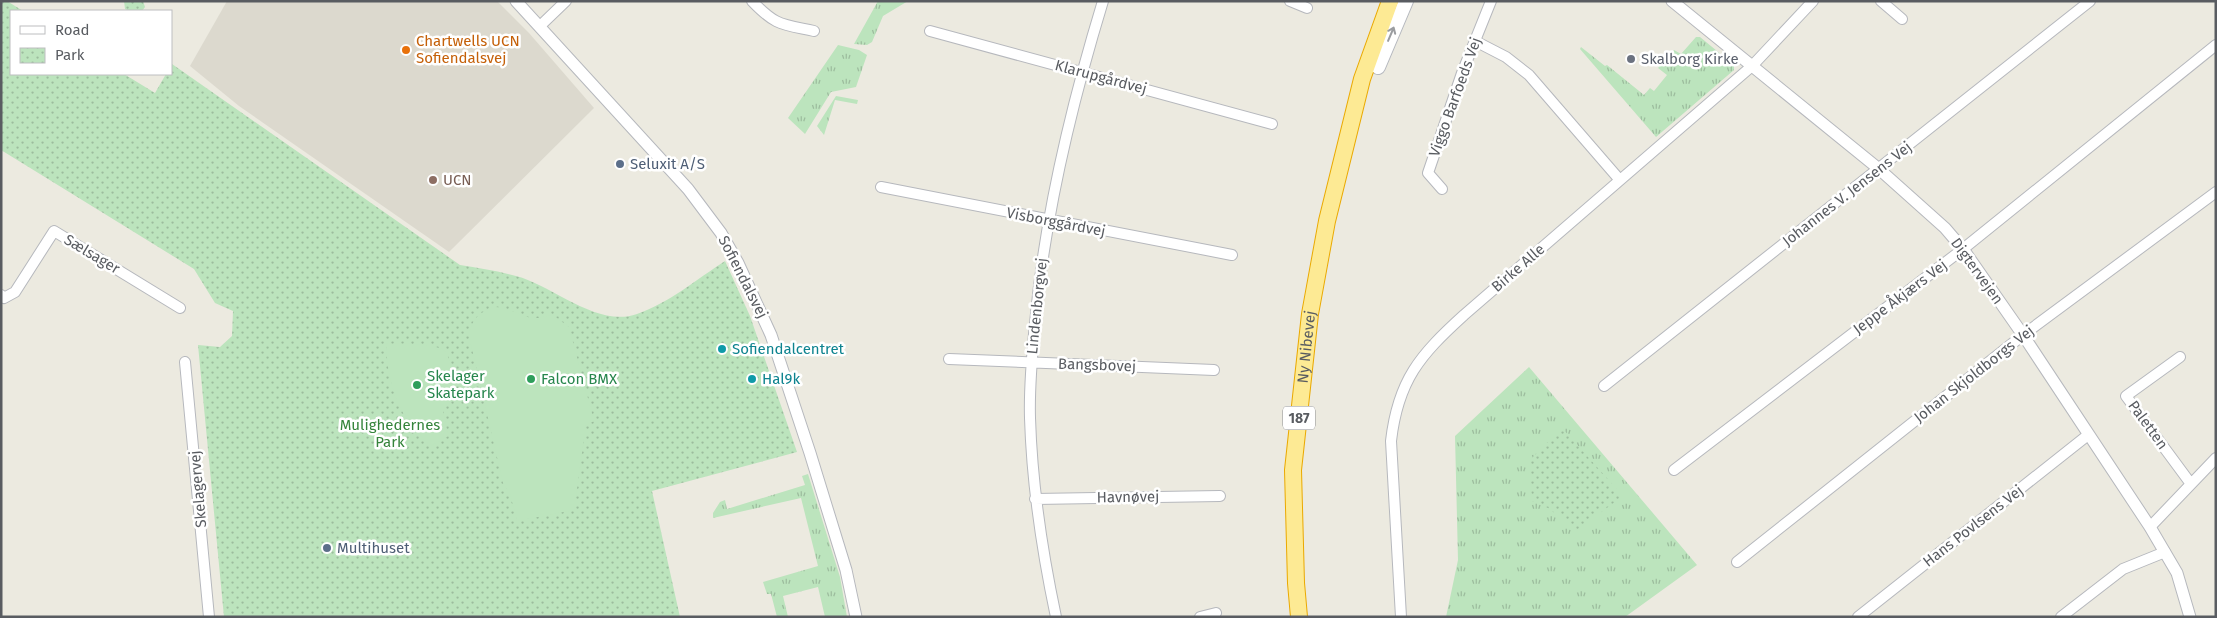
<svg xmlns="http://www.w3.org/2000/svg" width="2217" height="618" font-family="'Fira Sans',sans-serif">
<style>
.education{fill:#dcd9ce}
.grass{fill:url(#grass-tufts)}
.park{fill:url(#park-dots)}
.pitch{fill:#bce4bd}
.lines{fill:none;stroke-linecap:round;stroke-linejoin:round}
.minor-casing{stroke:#b6b8bd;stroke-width:12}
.tertiary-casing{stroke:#b6b8bd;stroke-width:13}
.secondary-casing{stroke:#b6b9bf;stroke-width:16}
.trunk-casing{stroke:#eaa901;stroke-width:18}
.minor{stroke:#fff;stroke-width:10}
.tertiary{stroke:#fff;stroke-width:11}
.secondary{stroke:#fff;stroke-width:14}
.trunk{stroke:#fdea94;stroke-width:16}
.oneway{stroke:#9b9da0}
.food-dot{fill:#e8710a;stroke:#fff;stroke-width:2}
.worship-dot{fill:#6b7280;stroke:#fff;stroke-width:2}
.service-dot{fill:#5c6f8a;stroke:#fff;stroke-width:2}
.education-dot{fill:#8d6e63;stroke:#fff;stroke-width:2}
.culture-dot{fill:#0f9aa8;stroke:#fff;stroke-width:2}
.leisure-dot{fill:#2e9e5b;stroke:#fff;stroke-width:2}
.labels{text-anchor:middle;stroke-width:5;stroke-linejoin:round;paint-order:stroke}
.shield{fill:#fff;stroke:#8b8d90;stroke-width:1}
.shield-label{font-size:14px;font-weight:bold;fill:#595c61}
.food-label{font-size:15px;fill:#c56008;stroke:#fff;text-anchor:start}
.worship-label{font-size:15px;fill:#5b616d;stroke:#fff;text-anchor:start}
.street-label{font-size:15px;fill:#595c61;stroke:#fff}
.service-label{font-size:15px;fill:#4e5e75;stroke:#fff;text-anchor:start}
.education-label{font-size:15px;fill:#785e54;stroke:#fff;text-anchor:start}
.culture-label{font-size:15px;fill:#0d838f;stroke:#fff;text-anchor:start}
.leisure-label{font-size:15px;fill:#27864d;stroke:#fff;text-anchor:start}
.park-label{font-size:15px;fill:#35843b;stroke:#fff}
</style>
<defs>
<pattern id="grass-tufts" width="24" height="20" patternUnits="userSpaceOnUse" patternTransform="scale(1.25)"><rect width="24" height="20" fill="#bce4bd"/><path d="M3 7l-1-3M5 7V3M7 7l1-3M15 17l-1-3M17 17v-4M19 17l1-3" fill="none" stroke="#9cbc9d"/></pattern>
<pattern id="park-dots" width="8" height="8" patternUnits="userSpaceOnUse" patternTransform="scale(1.25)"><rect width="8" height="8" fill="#bce4bd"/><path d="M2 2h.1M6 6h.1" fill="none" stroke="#9cbc9d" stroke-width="1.8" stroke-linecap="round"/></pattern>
</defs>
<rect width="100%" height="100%" fill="#eceae0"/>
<!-- education -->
<path class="education" d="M227 1H497L529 33 594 108 449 252 239 106 190 66Z"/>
<!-- grass -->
<path class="grass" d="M878 1H908L883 16 872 42 867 45 854 44Z
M1696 37H1700L1734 65V70L1656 137 1580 49 1581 47 1605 66 1607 65 1644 95 1650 88 1654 91 1667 75 1658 68 1674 50 1681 54Z
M838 45 859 50 867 55 856 87 831 92 805 134 788 118Z
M836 96 858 100 857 104 835 100 824 135 817 126Z
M1529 367 1697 565 1625 617H1446L1458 560 1455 436Z
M808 474 840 577 847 617H825L818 587 783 596 788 617H777L771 594H767L763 582 818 566 801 498 713 518V513L720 502 725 500 727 509 805 485 802 476Z"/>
<!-- park -->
<path class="park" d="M1 1H7L23 11H11V74H124L155 93 166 74H171L172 64 460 265C479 268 498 271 516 276 554 286 597 328 637 314 669 303 697 279 725 261L750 316 797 452 652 491 680 617H224L198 345 220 347 232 336 233 311 215 303 194 269 1 150Z
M124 1H143L145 7 142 11H129L125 9Z
M1562 428 1623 496 1577 530 1548 508 1532 501 1529 461Z"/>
<!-- pitch -->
<path class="pitch" d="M492 307C511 306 521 319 538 318 543 318 547 315 553 315L569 327 594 421 586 425 574 510 517 521 510 494 503 483 469 336C471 320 478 314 492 307Z
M386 344C401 344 437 342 447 353L456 386 443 411 448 436 431 446C398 417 388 387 386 344Z"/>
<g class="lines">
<!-- minor casing -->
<g class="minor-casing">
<path id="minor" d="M752 1C776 26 781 24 814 31
M1290 1 1307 8
M1881 1 1902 19
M540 26 566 1
M930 31 1272 124
M1475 41 1506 57 1529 75 1619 179
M881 187 1232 255
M1442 189 1428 173 1462 73 1491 1
M1 295 4 298 15 292 54 231 180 308
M2180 357 2126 396 2191 484
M949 359 1214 370
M185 362 209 617
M1604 386 2090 1
M1674 470 1963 249 2216 45
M1035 499 1220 496
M2150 527 2216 458
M1737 562 2023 335 2216 192
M1056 617C1042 551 1032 485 1030 418 1029 386 1032 355 1035 323 1045 213 1071 106 1103 1
M1200 617 1216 613
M1401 617 1391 441C1398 380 1420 355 1464 315L1752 66 1813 1
M1858 617 2088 435
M2061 617 2123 569 2165 552"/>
</g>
<!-- tertiary casing -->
<g class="tertiary-casing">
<path id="tertiary" d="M516 1 688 189 721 233 738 263 771 335 810 453 846 570 856 617
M1672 1 1879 169 1945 228 1963 249 2023 335 2150 527 2177 573 2190 617"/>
</g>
<!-- secondary casing -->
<g class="secondary-casing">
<path id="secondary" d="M1378 67 1406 1"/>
</g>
<!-- trunk casing -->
<g class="trunk-casing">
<g id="trunk">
<path id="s1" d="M1299 617 1296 583 1293 470 1310 314 1327 221 1362 79 1390 1"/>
</g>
</g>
<!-- minor -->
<use href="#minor" class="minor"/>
<!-- tertiary -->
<use href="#tertiary" class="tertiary"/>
<!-- secondary -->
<use href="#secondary" class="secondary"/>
<!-- trunk -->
<use href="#trunk" class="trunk"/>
</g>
<!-- one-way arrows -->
<defs><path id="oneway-shaft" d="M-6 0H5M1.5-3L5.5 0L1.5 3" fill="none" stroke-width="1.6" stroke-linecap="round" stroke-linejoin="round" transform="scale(1.25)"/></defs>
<use class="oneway" href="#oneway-shaft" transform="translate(1391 34) rotate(-67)"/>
<!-- markers -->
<circle class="food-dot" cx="406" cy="50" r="5"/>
<circle class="worship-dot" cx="1631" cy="59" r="5"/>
<g class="service-dot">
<circle cx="620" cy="164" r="5"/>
<circle cx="327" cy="548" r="5"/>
</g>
<circle class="education-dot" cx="433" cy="180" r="5"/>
<g class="culture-dot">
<circle cx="722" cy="349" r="5"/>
<circle cx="752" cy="379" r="5"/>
</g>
<g class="leisure-dot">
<circle cx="531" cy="379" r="5"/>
<circle cx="417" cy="385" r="5"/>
</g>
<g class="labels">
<!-- shield labels -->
<rect class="shield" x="1283" y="406.5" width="32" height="23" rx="4"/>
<g class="shield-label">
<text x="1299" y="423">187</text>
</g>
<!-- food labels -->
<g class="food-label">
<text x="416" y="46">Chartwells UCN<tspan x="416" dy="17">Sofiendalsvej</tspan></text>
</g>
<!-- worship labels -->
<g class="worship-label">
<text x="1641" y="64">Skalborg Kirke</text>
</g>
<!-- street labels -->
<g class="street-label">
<text transform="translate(1101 77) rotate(15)" y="5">Klarupgårdvej</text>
<text transform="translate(1455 97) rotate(-70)" y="5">Viggo Barfoeds Vej</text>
<text transform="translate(1847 194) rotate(-38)" y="5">Johannes V. Jensens Vej</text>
<text transform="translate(1056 222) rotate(11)" y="5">Visborggårdvej</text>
<text transform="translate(92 254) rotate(31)" y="5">Sælsager</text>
<text transform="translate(1518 268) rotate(-41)" y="5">Birke Alle</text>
<text transform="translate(1977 271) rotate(54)" y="5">Digtervejen</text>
<text transform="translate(743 277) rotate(63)" y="5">Sofiendalsvej</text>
<text transform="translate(1900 297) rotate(-37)" y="5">Jeppe Åkjærs Vej</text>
<text transform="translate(1037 306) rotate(-84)" y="5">Lindenborgvej</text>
<text dy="5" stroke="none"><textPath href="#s1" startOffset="271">Ny Nibevej</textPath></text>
<text transform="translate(1097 365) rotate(2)" y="5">Bangsbovej</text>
<text transform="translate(1974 374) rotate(-38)" y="5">Johan Skjoldborgs Vej</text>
<text transform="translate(2148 425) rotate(54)" y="5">Paletten</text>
<text transform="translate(198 489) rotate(-95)" y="5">Skelagervej</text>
<text transform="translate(1128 497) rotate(-1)" y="5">Havnøvej</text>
<text transform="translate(1973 526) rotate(-38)" y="5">Hans Povlsens Vej</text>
</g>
<!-- service labels -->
<g class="service-label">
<text x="630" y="169">Seluxit A/S</text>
<text x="337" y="553">Multihuset</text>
</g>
<!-- education labels -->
<g class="education-label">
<text x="443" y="185">UCN</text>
</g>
<!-- culture labels -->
<g class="culture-label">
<text x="732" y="354">Sofiendalcentret</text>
<text x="762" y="384">Hal9k</text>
</g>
<!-- leisure labels -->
<g class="leisure-label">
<text x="427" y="381">Skelager<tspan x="427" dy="17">Skatepark</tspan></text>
<text x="541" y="384">Falcon BMX</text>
</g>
<!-- park labels -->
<g class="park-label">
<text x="390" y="430">Mulighedernes<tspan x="390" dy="17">Park</tspan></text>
</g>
</g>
<!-- border -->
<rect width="2217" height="618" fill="none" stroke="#595c61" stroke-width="5"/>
<!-- legend -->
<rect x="10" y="10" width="162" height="65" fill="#ffffff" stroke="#bdbec0"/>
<rect x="20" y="26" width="25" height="8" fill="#ffffff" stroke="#bdbec0"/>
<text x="55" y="35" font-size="15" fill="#595c61">Road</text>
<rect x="20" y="48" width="25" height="15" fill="url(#park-dots)" stroke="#bdbec0"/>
<text x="55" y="60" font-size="15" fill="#595c61">Park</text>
</svg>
